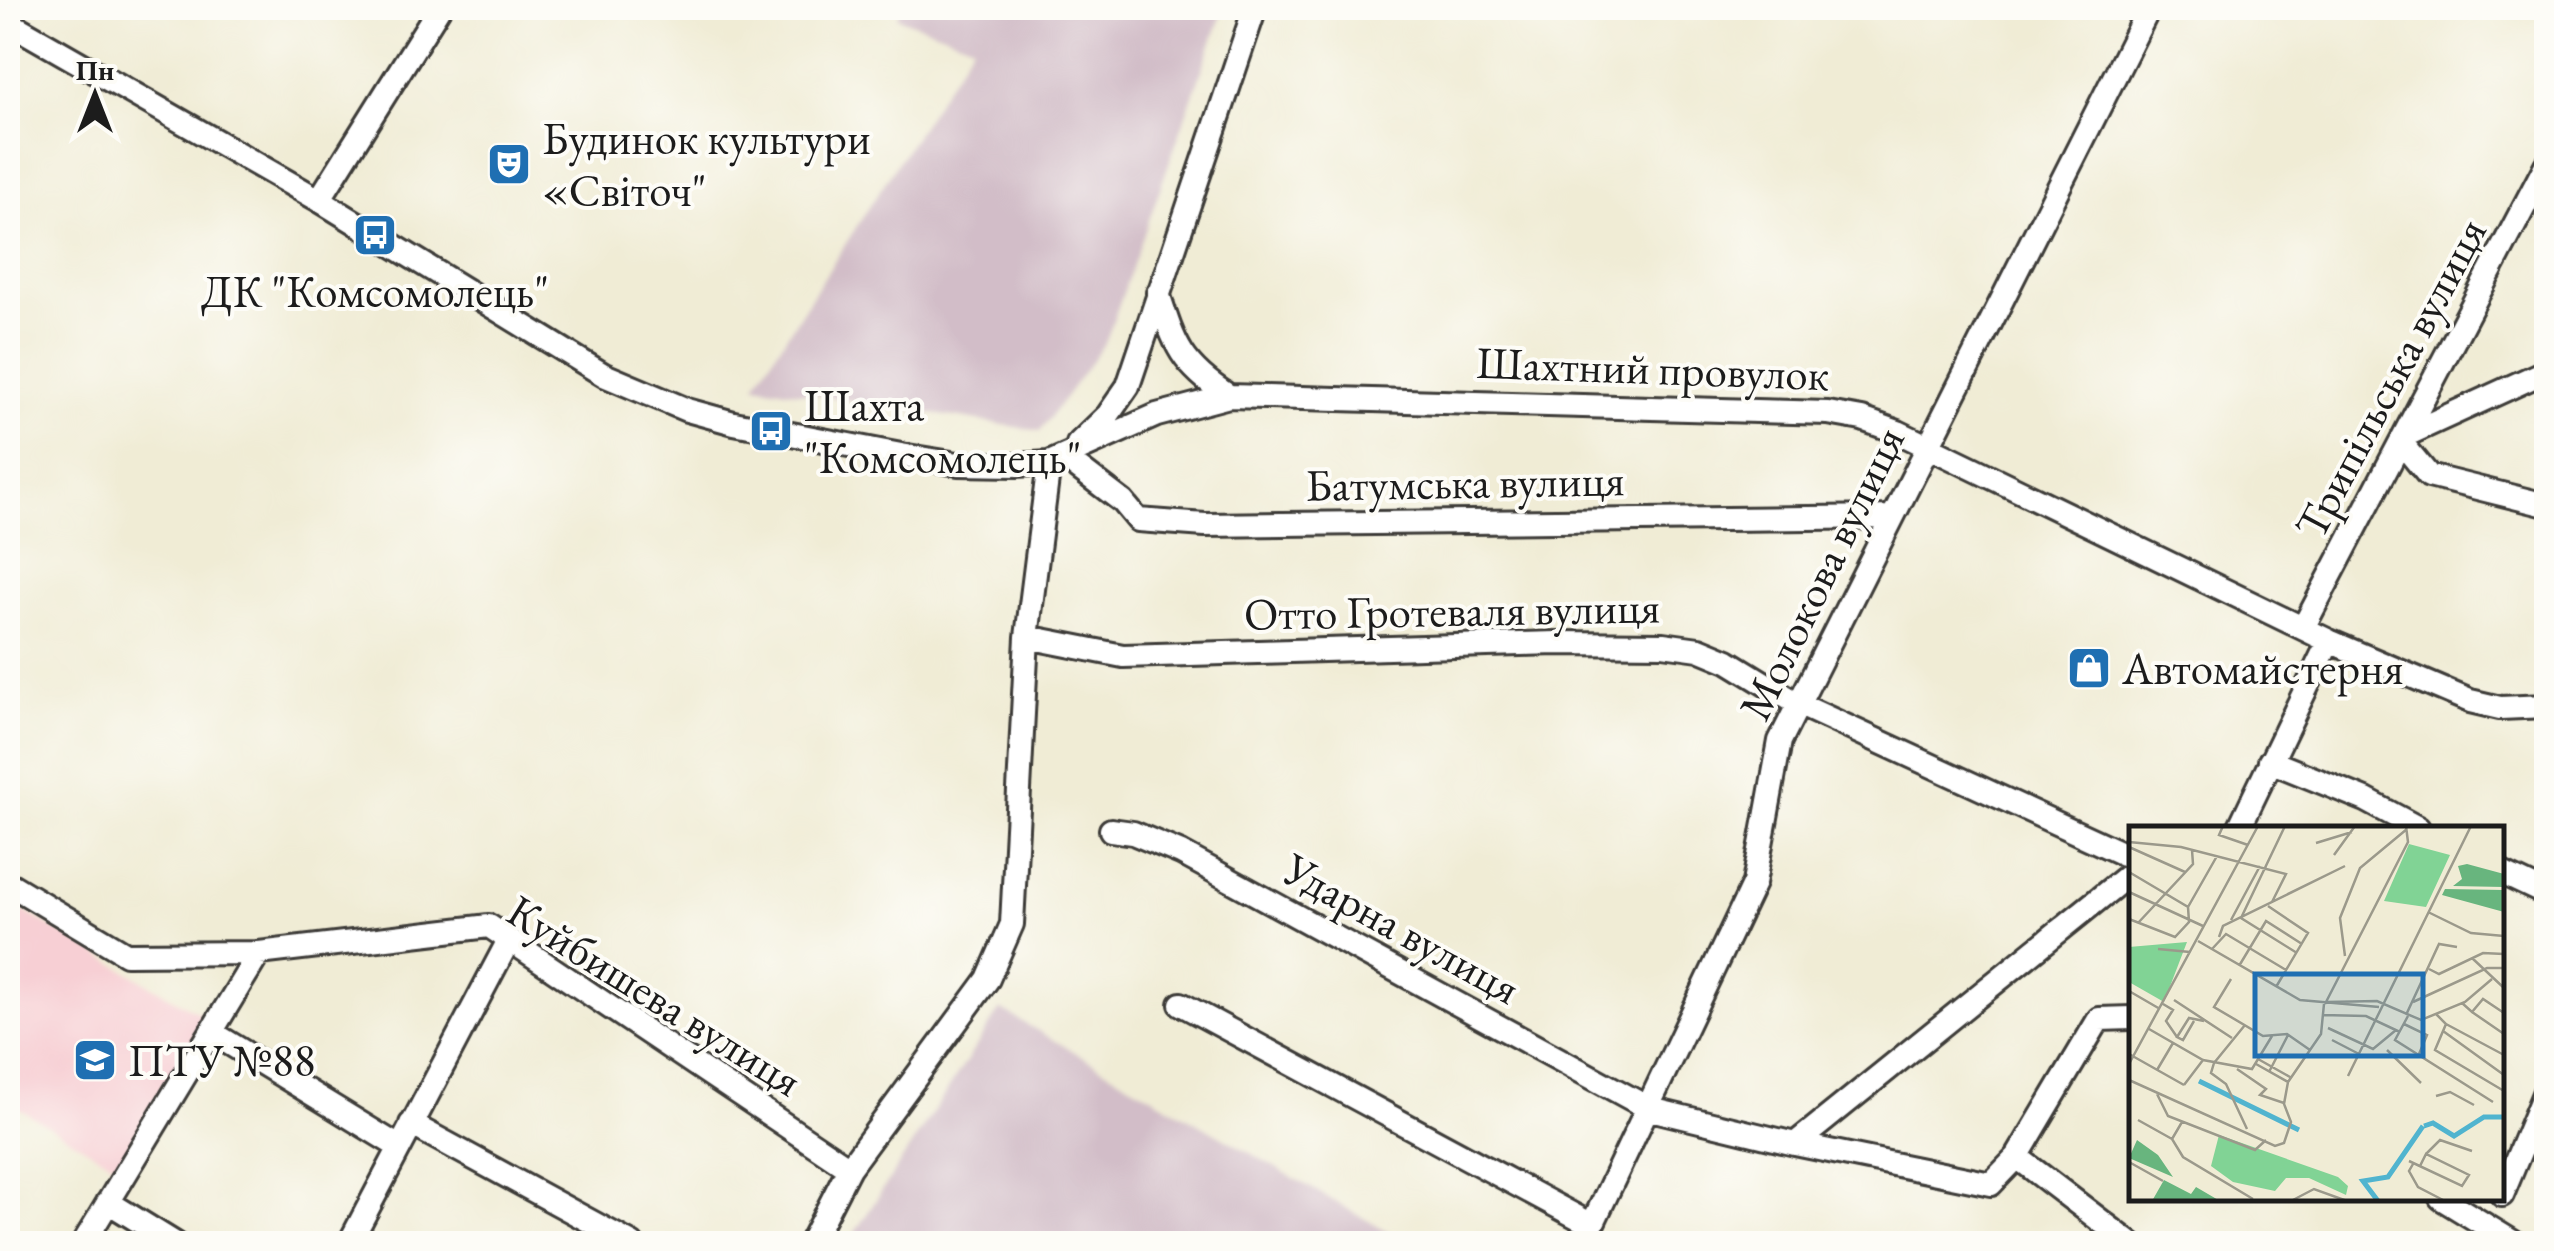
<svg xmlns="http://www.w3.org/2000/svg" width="2554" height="1251" font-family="'EB Garamond',serif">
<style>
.built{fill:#f7cfd4}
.industrial{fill:#d2bdc8}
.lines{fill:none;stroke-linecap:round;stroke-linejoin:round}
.minor-casing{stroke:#3c3b38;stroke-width:28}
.minor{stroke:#fff;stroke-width:22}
.labels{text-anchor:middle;stroke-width:8;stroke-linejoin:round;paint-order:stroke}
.poi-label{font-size:45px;fill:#1c1c1c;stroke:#fdfcf7;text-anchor:start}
.street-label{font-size:45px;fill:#1c1c1c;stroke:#fdfcf7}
.inset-river{fill:none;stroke:#50b4cf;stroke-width:5}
.inset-road{fill:none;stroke:#9b998b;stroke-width:2.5}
.view{fill:#1f6fb2;fill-opacity:0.15;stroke:#1f6fb2;stroke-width:5}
.inset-edge{fill:none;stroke:#1c1c1c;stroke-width:5}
</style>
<rect width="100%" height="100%" fill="#fdfcf7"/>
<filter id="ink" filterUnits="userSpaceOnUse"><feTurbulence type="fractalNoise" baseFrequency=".01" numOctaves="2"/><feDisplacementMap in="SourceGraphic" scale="20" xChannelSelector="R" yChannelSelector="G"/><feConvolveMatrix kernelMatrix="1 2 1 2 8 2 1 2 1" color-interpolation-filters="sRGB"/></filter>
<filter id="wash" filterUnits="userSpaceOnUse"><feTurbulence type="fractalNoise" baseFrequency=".0048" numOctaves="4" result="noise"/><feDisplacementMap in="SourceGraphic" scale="40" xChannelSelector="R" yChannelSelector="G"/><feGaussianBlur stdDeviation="2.25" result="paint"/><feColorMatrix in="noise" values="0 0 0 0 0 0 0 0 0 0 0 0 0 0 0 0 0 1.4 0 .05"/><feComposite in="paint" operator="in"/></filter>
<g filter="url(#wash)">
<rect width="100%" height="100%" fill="#f0ecd5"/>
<!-- built -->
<path class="built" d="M8 902 207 1018 120 1168 8 1102Z"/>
<!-- industrial -->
<path class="industrial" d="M901 8H1214L1223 11 1106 341 1040 431 755 385 973 45 897 17Z
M1000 1009 1407 1243H848Z"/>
</g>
<g filter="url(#ink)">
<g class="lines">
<!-- minor casing -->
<g class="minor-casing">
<path id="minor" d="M8 22 319 200 604 375 687 410 734 423 901 455 958 464 1017 465 1049 463 1157 415 1229 396 1828 413 1862 419 1898 432 2329 641 2470 701 2500 708 2546 706
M319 200 439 8
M1158 293C1175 346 1181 365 1229 396
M2404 436 2546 371
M2401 442 2429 476 2546 505
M1078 444 1108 415 1128 386 1255 8
M1064 457 1123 502 1138 520 1205 525 1892 517
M2303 628 2546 165
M1027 637 1123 656 1557 643 1663 644 1699 649 1728 661 1798 704 2132 858
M2270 761 2366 800 2418 828
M2239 828 2329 641
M1111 830 1133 833 1181 853 1650 1109 1795 1144 2132 872
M2502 873 2546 894
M8 883 126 954 259 953 489 926 849 1168 988 979 1012 924 1027 637 1049 463
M1181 1004 1592 1225
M211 1032 399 1147
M411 1124 632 1244
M1795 1144 1991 1184 2017 1157 2099 1019 2132 1018
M2017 1157 2131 1244
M2502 1195 2546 1089
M2441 1198 2516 1244
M108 1202 176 1244
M83 1244 259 953
M349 1244 509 940
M810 1244 849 1168
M1583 1244 1754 883 1780 741 2149 8"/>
</g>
<!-- minor -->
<use href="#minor" class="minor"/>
</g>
</g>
<!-- icons -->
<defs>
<g id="theatre-square" transform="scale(2.25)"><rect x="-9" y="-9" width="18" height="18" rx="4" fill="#1f6fb2" stroke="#fdfcf7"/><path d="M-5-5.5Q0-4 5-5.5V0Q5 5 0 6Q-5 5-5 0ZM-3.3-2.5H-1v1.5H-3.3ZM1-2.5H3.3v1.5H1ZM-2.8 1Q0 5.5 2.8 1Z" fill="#fff"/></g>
<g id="bus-square" transform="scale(2.25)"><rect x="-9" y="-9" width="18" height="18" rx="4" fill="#1f6fb2" stroke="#fdfcf7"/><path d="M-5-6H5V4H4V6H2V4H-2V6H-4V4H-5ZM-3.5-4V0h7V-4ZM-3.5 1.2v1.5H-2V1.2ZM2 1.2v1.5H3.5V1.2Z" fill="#fff"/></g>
<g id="shop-square" transform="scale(2.25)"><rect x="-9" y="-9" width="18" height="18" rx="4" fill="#1f6fb2" stroke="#fdfcf7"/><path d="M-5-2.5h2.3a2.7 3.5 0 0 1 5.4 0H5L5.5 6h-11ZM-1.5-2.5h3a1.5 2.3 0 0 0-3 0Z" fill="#fff"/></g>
<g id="university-square" transform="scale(2.25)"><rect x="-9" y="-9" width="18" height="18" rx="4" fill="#1f6fb2" stroke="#fdfcf7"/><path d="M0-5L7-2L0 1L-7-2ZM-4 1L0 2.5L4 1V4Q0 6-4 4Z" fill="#fff"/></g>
</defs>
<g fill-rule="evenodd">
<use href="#theatre-square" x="509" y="164"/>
<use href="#bus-square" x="375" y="235"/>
<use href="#bus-square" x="771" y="431"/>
<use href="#shop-square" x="2089" y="668"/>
<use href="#university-square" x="95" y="1060"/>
</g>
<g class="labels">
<!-- poi labels -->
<g class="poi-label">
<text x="542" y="154">Будинок культури<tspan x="542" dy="52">«Світоч"</tspan></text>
<text x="375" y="307" text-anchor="middle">ДК "Комсомолець"</text>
<text x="804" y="421">Шахта<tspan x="804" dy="52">"Комсомолець"</tspan></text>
<text x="2122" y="684">Автомайстерня</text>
<text x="128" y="1076">ПТУ №88</text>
</g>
<!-- street labels -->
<g class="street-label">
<text transform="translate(1653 368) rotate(2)" y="16">Шахтний провулок</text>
<text transform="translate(2390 378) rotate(-62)" y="16">Трипільська вулиця</text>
<text transform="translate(1465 482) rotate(-1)" y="16">Батумська вулиця</text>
<text transform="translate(1821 573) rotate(-64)" y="16">Молокова вулиця</text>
<text transform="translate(1452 610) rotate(-1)" y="16">Отто Гротеваля вулиця</text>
<text transform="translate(1402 928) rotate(29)" y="16">Ударна вулиця</text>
<text transform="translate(655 995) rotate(32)" y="16">Куйбишева вулиця</text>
</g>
</g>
<!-- overview -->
<g transform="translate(2129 826)">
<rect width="375" height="375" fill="#f0ecd5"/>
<path d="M280 18 321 29 297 81 255 75ZM58 116 35 176 0 156V121ZM90 309 209 351 219 360 217 369 180 352H157L146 365 104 356 82 340Z" fill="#81d395"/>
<path d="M338 38 375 48V61L324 60 333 53 329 40ZM316 63 375 64V86L313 69ZM8 314 29 329 44 351 0 332ZM35 354 62 368 67 361 91 375H23Z" fill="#68b57e"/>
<path class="inset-river" d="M70 255 170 304M295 300 304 297 325 310 355 291H375M249 375 234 355 259 351 294 300"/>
<path class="inset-road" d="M94 0 90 9 119 19M156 0 112 92 168 127M0 16 52 21 157 48 143 76M187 17 223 6M0 21 56 46M205 29 226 0M0 46 59 81 60 96 46 111 0 93M0 66 74 100M139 80 179 107 147 161M59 81 88 30M299 86 342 107 375 110M102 94 131 40M9 97 64 38 63 24M90 111 94 100 216 40M69 115 171 174 250 181M29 123 61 126M83 123 97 108 157 144M216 130 211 92 231 42 278 3M343 132 375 162M110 140 137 95 173 118M300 143 310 148 354 127 375 128M102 153 85 181 134 210 158 208 181 224 192 208 195 178M0 165 31 183M45 174 103 212M198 176 248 175 292 194 336 176 363 153M284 176 358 142H375M333 177 343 186 354 173 375 187M34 178 44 184 37 195 48 211M196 178 279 16 277 0M343 186 375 208M307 188 317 198 306 224 375 265M193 189 237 190 271 206M277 189 310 118 328 121M279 190 266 214 364 276M65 195 54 214 48 211 60 192 75 195M275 198 298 209 290 228M317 198 375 229M199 202 244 223 267 204M20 203 74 234 123 243 143 210M314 205 375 249M203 214 230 228M258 224 292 257M0 228 55 259M129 233 161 251M85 237 82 247 97 258 118 303M85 237 116 199M0 238 129 0M127 238 159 256 181 224M108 243 137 263 131 269 155 277M28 244 44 217M140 246 159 209M219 250 342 0M0 254 146 320 155 317 162 296 155 278 159 256M55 259 74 234M28 268 39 290 126 324 137 314M307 270 321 266 345 279M9 294 43 313M53 296 43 313 54 331 124 373M297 328 311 314 343 325M280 335 333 360 340 349 297 328 291 340M0 336 34 355M284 338 280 345 289 361 316 375M162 375 185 363 218 375"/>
<path class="view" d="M126 148H294V230H126Z"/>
<rect width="375" height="375" class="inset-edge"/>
</g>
<!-- margin -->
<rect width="2554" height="1251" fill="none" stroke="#fdfcf7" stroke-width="40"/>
<!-- north arrow -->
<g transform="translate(95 95)" stroke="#fdfcf7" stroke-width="8" paint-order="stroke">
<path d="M0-8L18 38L0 25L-18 38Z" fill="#1c1c1c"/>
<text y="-15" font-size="28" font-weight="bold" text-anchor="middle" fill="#1c1c1c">Пн</text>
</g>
</svg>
